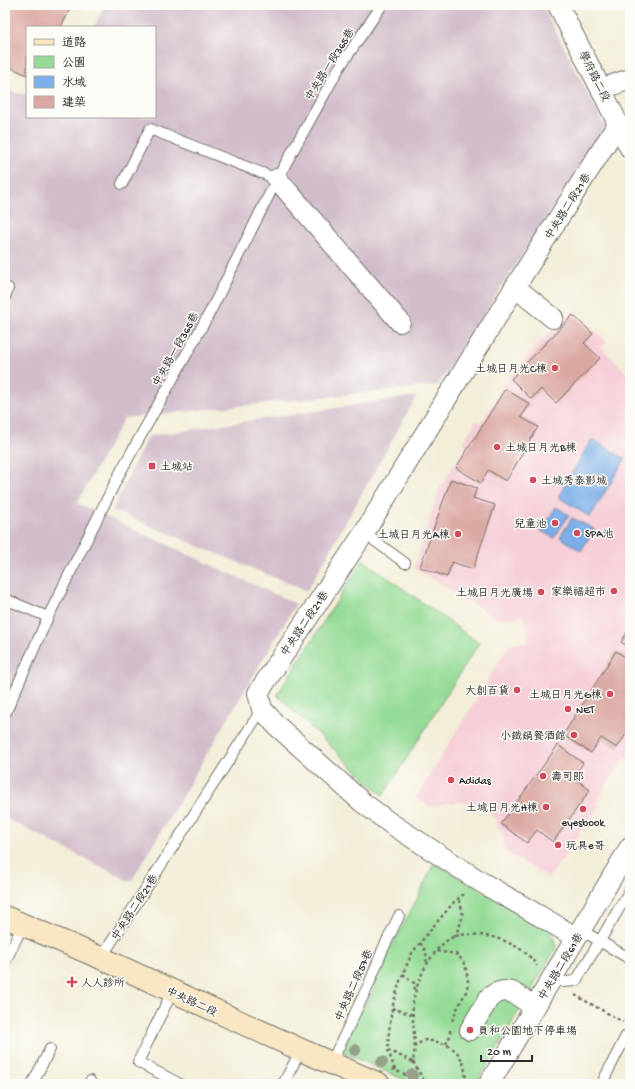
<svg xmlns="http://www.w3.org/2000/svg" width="635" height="1089" font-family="'Gochi Hand','LXGW WenKai TC',sans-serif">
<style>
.built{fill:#f6cfd8}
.industrial{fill:#d1bdca}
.green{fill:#94db95;stroke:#608360}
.water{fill:#7bafe8;stroke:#536d8a}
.building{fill:#dba7a2}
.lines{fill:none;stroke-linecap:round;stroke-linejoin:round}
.lane-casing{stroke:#716f68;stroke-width:12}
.street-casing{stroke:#716f68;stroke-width:22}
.secondary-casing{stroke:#716f68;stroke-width:24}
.path{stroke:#716f68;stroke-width:2.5;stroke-dasharray:3 3;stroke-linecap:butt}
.lane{stroke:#fff;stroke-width:10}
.street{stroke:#fff;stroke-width:20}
.secondary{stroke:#f9e7c3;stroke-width:22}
.tree{fill:#96a08a}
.poi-dot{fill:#d1495b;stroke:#fdfcf7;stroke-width:1.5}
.labels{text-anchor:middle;stroke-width:3;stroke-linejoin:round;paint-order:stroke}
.street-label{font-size:11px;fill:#2b2b2b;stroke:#fdfcf7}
.poi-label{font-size:11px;fill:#2b2b2b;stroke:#fdfcf7;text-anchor:start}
</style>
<rect width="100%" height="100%" fill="#fdfcf7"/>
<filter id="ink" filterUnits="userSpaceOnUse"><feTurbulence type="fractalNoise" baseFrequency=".025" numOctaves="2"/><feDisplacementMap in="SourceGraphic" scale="8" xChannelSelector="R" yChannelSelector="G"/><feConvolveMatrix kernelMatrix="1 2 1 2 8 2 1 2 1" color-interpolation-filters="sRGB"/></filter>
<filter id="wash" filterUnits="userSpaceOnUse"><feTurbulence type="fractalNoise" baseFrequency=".012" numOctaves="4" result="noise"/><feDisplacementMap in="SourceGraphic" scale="16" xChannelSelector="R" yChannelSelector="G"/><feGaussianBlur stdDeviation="0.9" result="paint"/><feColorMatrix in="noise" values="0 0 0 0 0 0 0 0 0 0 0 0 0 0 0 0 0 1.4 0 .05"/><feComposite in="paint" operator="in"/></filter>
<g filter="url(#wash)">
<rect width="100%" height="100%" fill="#f3eed8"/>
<!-- built -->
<path class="built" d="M573 311 607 342 601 347 630 376V759L629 760 624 758 596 802 600 805 549 878 504 851 503 836 494 818 483 807 463 802 447 803 431 807 416 798 509 645 529 642 524 616 499 620 414 568 439 490 466 445 463 442 476 421 481 423 511 374 541 341Z"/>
<!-- industrial -->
<path class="industrial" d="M105 5H542L605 127 438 385 124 418 77 503 296 604 131 882 5 818V91L27 95V117H155V27H94Z
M417 396 307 591 112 510 148 436Z"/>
<!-- green -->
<path class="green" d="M363 560 479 643 383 796 277 695Z
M434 863 552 931 556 948 476 1084H414L342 1052 357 1016 373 990 378 971 417 899Z"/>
<!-- water -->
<path class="water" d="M592 439 625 459 590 517 558 497Z
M556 507 569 515 554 538 541 531Z
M572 518 594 529 581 551 560 537Z"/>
<g id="blocks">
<!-- building -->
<path class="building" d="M11 5H72L61 27H27V75L5 65V18Z
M573 315 593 334 584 343 600 358 556 403 541 389 531 399 511 379Z
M505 389 530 404 521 417 538 427 506 481 488 470 481 483 456 468Z
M451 479 477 488 473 498 495 505 473 569 452 562 447 577 420 567Z
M630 628V648L621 642Z
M616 651 630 660V728L617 748 601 738 591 753 563 735Z
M558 745 583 763 573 777 590 790 553 842 537 830 527 843 501 824Z"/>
</g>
</g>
<g filter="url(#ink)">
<use href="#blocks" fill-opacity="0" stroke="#716f68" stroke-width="1"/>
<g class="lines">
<!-- lane casing -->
<g class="lane-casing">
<path id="lane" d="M122 184 150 129 277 179
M5 297 8 288
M364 533 405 563
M5 599 48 617
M5 714 48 617 121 471 209 314 277 179 339 68 382 5
M581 930 630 959
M101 958 262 709
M5 962 23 925
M553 976 564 982 576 981 630 890
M172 992 138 1062 180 1084
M331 1063 369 984 383 949 399 916
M604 1079 626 1036 630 1034
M32 1084 50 1049
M89 1084 90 1081
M283 1084 301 1050"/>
</g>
<!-- street casing -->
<g class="street-casing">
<path id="street" d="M558 5 601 89 630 148
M601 89 630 79
M277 179 400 322
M515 287 553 318
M576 938 557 926 481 882 390 823 362 802 276 725 262 709 258 693 364 533 515 287 618 124
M470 1030 489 998 496 993 504 991 512 992 535 1007
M489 1084 630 847"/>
</g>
<!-- secondary casing -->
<g class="secondary-casing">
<path id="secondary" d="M5 917 101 958 301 1050 379 1084"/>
</g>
<!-- path -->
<path class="path" d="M464 894 454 902 432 928 412 953 400 981 392 1008 389 1031 388 1050 413 1062 415 1046 424 1040C446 1042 461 1048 465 1071 466 1075 465 1080 465 1084
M454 937C462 922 466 915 458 899
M420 943C427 951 427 955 426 965
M437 951 456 954 463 961 466 969 468 980 467 990 457 1009 452 1021
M403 974 414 983 415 991
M575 995 623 1022
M392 1008 413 1015
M446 1044 450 1036V1030
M415 1046C414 1032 412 1017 413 1003 416 981 432 947 453 937 464 933 475 934 486 936 499 937 521 947 530 957 533 960 535 963 537 966
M388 1050 395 1070
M413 1062 426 1084
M392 1069 426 1084"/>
<!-- lane -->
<use href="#lane" class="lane"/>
<!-- street -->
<use href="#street" class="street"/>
<!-- secondary -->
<use href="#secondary" class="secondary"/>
</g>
<!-- trees -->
<g class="tree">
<circle cx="355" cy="1050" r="6"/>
<circle cx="382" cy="1062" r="6"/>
<circle cx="412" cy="1075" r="6"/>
</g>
</g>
<!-- markers -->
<g class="poi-dot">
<circle cx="555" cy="368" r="4"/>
<circle cx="497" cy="447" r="4"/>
<rect x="148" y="462" width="8" height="8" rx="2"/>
<circle cx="533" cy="480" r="4"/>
<circle cx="555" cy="523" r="4"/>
<circle cx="577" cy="533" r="4"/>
<circle cx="458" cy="534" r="4"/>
<circle cx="614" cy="591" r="4"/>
<circle cx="541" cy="592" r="4"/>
<circle cx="517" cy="690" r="4"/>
<circle cx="610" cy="694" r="4"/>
<circle cx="568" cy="709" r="4"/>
<circle cx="574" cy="735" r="4"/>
<circle cx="543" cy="776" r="4"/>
<circle cx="451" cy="780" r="4"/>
<circle cx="546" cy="807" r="4"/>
<circle cx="583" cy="809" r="4"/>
<circle cx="558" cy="845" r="4"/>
<path d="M70 976h4v4h4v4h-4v4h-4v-4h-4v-4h4z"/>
<circle cx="470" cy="1030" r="4"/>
</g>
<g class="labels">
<!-- street labels -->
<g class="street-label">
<text transform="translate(329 64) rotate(-58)" y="4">中央路一段365巷</text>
<text transform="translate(595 76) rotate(63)" y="4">學府路二段</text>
<text transform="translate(567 206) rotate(-58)" y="4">中央路二段21巷</text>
<text transform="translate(175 349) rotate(-61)" y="4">中央路一段365巷</text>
<text transform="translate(304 623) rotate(-56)" y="4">中央路二段21巷</text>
<text transform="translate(134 907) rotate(-57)" y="4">中央路二段21巷</text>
<text transform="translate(560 966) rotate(-59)" y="4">中央路二段61巷</text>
<text transform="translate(353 985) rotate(-66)" y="4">中央路二段57巷</text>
<text transform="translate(192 1001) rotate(25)" y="4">中央路二段</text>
</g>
<!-- poi labels -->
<g class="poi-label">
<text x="547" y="372" text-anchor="end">土城日月光C棟</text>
<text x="505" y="451">土城日月光B棟</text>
<text x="160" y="470">土城站</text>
<text x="541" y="484">土城秀泰影城</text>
<text x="547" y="527" text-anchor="end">兒童池</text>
<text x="585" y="537">SPA池</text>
<text x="450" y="538" text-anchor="end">土城日月光A棟</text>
<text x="606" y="595" text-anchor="end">家樂福超市</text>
<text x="533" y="596" text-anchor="end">土城日月光廣場</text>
<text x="509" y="694" text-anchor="end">大創百貨</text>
<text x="602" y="698" text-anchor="end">土城日月光G棟</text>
<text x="576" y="713">NET</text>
<text x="566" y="739" text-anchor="end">小鐵鍋餐酒館</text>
<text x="551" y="780">壽司郎</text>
<text x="459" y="784">Adidas</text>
<text x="538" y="811" text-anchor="end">土城日月光H棟</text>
<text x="583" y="826" text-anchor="middle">eyesbook</text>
<text x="566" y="849">玩具e哥</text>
<text x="81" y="986">人人診所</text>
<text x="478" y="1034">員和公園地下停車場</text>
</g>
</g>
<!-- margin -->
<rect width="635" height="1089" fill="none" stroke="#fdfcf7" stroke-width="20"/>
<!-- legend -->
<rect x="26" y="26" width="130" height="92" fill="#fdfcf7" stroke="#a9a8a5"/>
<rect x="34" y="39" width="20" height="6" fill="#f9e7c3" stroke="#a9a8a5"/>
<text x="62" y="46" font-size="12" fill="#2b2b2b">道路</text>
<rect x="34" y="56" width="20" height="12" fill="#94db95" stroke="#a9a8a5"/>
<text x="62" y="66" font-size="12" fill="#2b2b2b">公園</text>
<rect x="34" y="76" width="20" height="12" fill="#7bafe8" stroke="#a9a8a5"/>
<text x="62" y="86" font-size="12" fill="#2b2b2b">水域</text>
<rect x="34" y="96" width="20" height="12" fill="#dba7a2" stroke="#a9a8a5"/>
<text x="62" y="106" font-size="12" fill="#2b2b2b">建築</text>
<!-- scale -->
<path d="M481 1055v6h51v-6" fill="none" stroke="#2b2b2b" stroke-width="2"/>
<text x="487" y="1055" font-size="12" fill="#2b2b2b" stroke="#fdfcf7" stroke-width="3" paint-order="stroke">20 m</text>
</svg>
